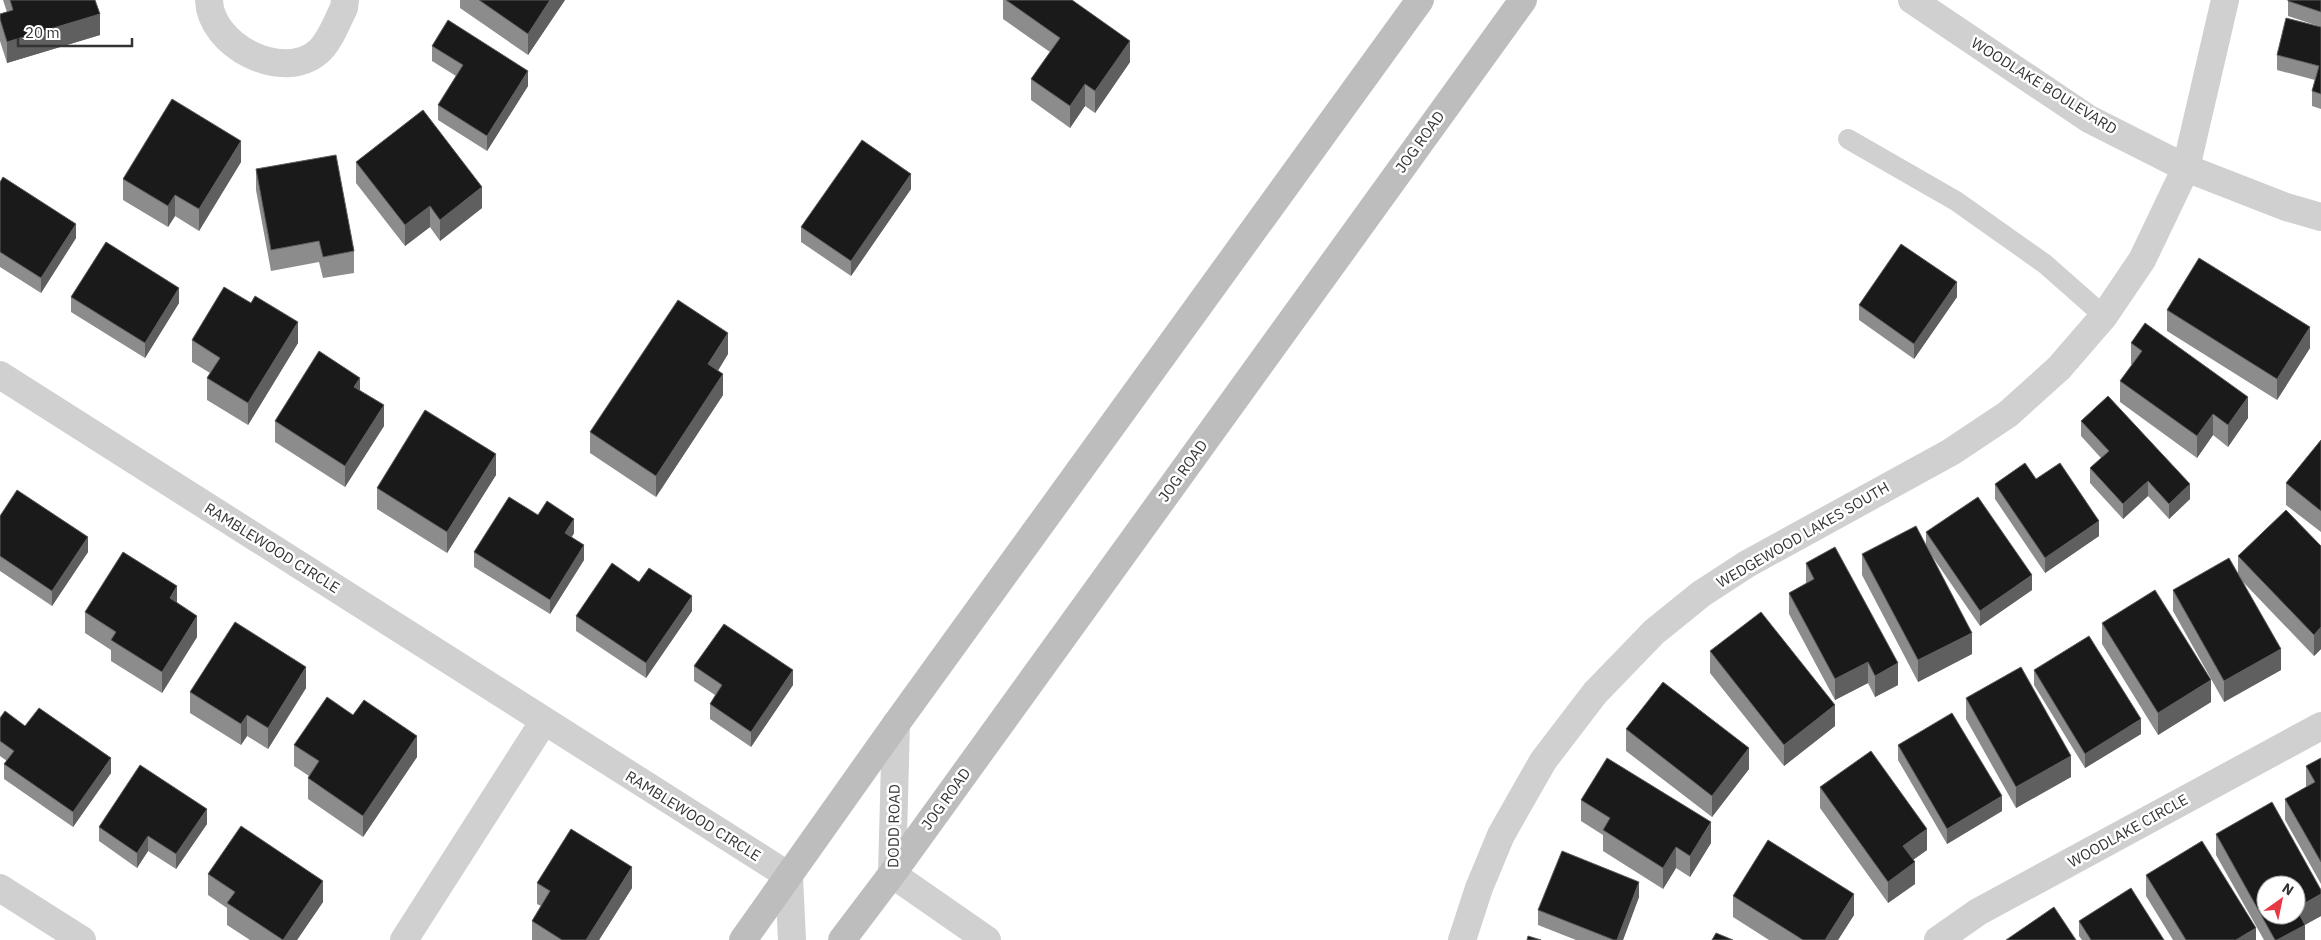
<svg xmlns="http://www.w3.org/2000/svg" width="2321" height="940" font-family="'IBM Plex Sans',sans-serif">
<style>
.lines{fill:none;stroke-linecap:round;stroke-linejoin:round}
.service{stroke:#d0d0d0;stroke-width:20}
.minor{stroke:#d0d0d0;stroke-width:28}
.secondary{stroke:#bdbdbd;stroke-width:28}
.wall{fill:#8c8c8c}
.shaded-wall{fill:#5f5f5f}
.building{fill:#1a1a1a;stroke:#5f5f5f;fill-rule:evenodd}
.labels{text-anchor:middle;stroke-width:5;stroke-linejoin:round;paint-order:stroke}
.street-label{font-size:15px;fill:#333;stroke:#fff}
</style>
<rect width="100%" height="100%" fill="#fff"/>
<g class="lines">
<!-- service -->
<path class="service" d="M1848 139 1956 201 2045 264 2104 316"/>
<!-- minor -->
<path class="minor" d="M209 0C210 45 282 83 318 52 330 42 337 21 344 8L345 0
M1912 0 2089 119 2186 168 2286 207 2321 217
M0 375 789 876 792 940
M896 724 892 874 987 940
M0 888 82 940
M404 940 544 721
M1462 940 1479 888 1501 835 1543 761 1595 693 1654 632 1701 594 1747 564 1951 452 2008 414 2059 368 2104 316 2142 260 2186 168 2225 0
M1938 940 1978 912 2321 726"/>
<!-- secondary -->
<path class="secondary" d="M743 940 896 724 1420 0
M842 940 892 874 1523 0"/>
</g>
<!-- wall -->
<path class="wall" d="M3 0H95L100 35 7 63 0 41V14L7 12Z
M460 0H565L528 55 460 8Z
M1003 0H1072L1130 62 1095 113 1085 106 1070 128 1031 100V79L1050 52 1003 19Z
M2288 0H2321V27L2288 16Z
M2321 27V109L2312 106V91L2315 80 2277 70V55Z
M432 46 528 86 487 151 438 120V105L456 76 432 61Z
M241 162 199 231 175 216 168 227 123 200V179Z
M356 162 482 208 440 241 430 227 405 246 356 183Z
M256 169 354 251V273L323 278 319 262 271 271 256 190Z
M0 182 76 238 41 293 0 267Z
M911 189 851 276 801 242V227Z
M71 297 179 303 145 358 71 312Z
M1957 297 1914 359 1859 320V305Z
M251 303 298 343 248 425 207 400V378L210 373 192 362V340Z
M2167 310 2310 348 2277 400 2167 331Z
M2131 343 2248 418 2228 447 2213 435 2197 458 2120 402V381L2132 365 2131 364Z
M728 354 718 371 723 395 656 497 590 453V432Z
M360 390 384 426 345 487 275 442V421Z
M2081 421 2190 499 2169 519 2148 496 2123 519 2090 483V468L2101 458 2081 436Z
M2321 440V532L2286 505V483Z
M496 475 447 553 377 509V488Z
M1995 484 2099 536 2045 573 1995 499Z
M538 515 574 533 572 537 584 560 550 614 474 567V552Z
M0 516 88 552 52 606 0 571Z
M1926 532 2032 590 1980 626 1932 556 1972 654 1918 682 1862 575V554L1926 545Z
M2321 546V649L2314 656 2243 582 2281 670 2224 702 2173 611V590L2238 574V556Z
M1806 563 1898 685 1875 697 1868 683 1835 700 1789 614V593L1806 584Z
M639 582 692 611 646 678 576 631V616Z
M177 602 197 637 162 693 111 661V650L85 633V612Z
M2102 623 2211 702 2158 735 2102 644Z
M1710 651 1835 726 1784 766 1710 673Z
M694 666 793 685 751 747 710 719V704L715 695 694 681Z
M2034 670 2141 734 2085 768 2034 685Z
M306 688 268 749 247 736 241 745 190 713V692Z
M1966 698 2071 777 2016 808 1966 719Z
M353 715 417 757 363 837 308 799V778L309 776 294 766V745Z
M0 718 25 726 111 773 73 827 4 779V764L7 761 0 756Z
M1626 729 1749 769 1712 817 1626 751Z
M1898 745 2002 811 1947 844 1898 760Z
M2321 758V884L2285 820V799L2306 787V766Z
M1820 787 1927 850 1913 860 1915 884 1888 903 1820 808Z
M1581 800 1711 843 1690 877 1676 868 1663 889 1603 851V835L1581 821Z
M207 824 176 869 148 851 137 868 99 841V827Z
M2216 834 2321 890V916L2305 924V940H2264L2216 855Z
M208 874 323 902 297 940H250L227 925V908L208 895Z
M2146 875 2256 940H2173L2146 896Z
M537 883 632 888 599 940H532V921L541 906 537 904Z
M1733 896 1854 915 1838 940H1769L1733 917Z
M1639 897 1623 940H1576L1538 925V910Z
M2079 921 2164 940H2082L2079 936Z"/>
<!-- shaded-wall -->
<path class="shaded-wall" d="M550 0H565L528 55V34Z
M100 14V35L7 63V42Z
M1130 41V62L1095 113V91Z
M528 71V86L487 151V136Z
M1085 84V106L1070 128V106Z
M241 141V162L199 231V209Z
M911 174V189L851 276V261Z
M482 187V208L440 241V220Z
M175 195V216L168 227V206Z
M430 206V227L405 246V225Z
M76 224V238L41 293V278Z
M1957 282V297L1914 359V344Z
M179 288V303L145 358V343Z
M298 322V343L248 425V403Z
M2310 327V348L2277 400V379Z
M728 333V354L708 386V364Z
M723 374V395L656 497V476Z
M360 378V399L354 387Z
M2248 397V418L2228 447V425Z
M384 405V426L345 487V466Z
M2213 414V435L2197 458V436Z
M496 454V475L447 553V532Z
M2148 481V496L2123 519V504Z
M2190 484V499L2169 519V504Z
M574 519V533L565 548V533Z
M2099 521V536L2045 573V558Z
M88 537V552L52 606V591Z
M584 545V560L550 614V600Z
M2032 575V590L1980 626V611Z
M177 586V607L170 598Z
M692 596V611L646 678V663Z
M197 616V637L162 693V672Z
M2321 627V649L2314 656V635Z
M1972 633V654L1918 682V660Z
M2281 649V670L2224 702V681Z
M1868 662V683L1835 700V679Z
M1898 663V685L1875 697V676Z
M306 667V688L268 749V728Z
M793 670V685L751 747V732Z
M2211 680V702L2158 735V713Z
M1835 705V726L1784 766V745Z
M247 715V736L241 745V724Z
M2141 719V734L2085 768V754Z
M417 736V757L363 837V816Z
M1749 748V769L1712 817V796Z
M2071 756V777L2016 808V787Z
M111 758V773L73 827V812Z
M2002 796V811L1947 844V829Z
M207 809V824L176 869V854Z
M1711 822V843L1690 877V856Z
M1927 829V850L1903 867V846Z
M148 836V851L137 868V853Z
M1676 847V868L1663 889V868Z
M1915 862V884L1888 903V882Z
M632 867V888L599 940H586Z
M323 881V902L297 940H283Z
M1639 882V897L1623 940H1617Z
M1854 894V915L1838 940H1825Z
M2321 894V916L2296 930V908Z
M2305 925V940H2277Z
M2256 928V940H2236Z"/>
<!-- building -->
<path class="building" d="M10 0H95L100 14 7 42 0 19V14L13 10Z
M479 0H550L528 34Z
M1006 0H1072L1130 41 1095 91 1085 84 1070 106 1031 79 1060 38Z
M2288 0H2321V12L2288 1Z
M2286 18 2321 27V94L2312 91 2319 66 2277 55Z
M448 20 528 71 487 136 438 105 463 65 432 46Z
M172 99 241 141 199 209 175 195 168 206 123 179Z
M423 110 482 187 440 220 430 206 405 225 356 162Z
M862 140 911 174 851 261 801 227Z
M336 155 354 251 323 257 319 241 271 250 256 169Z
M3 177 76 224 41 278 0 252V182Z
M106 242 179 288 145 343 71 297Z
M1901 244 1957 282 1914 344 1859 305Z
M2199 258 2310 327 2277 379 2167 310Z
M224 287 251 303 255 296 298 322 248 403 207 378 220 358 192 340Z
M678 300 728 333 708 364 723 374 656 476 590 432Z
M2145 323 2248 397 2228 425 2213 414 2197 436 2120 381 2142 351 2131 343Z
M319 351 360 378 354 387 384 405 345 466 275 421Z
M2108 396 2190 484 2169 504 2148 481 2123 504 2090 468 2109 451 2081 421Z
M425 410 496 454 447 532 377 488Z
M2321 440V511L2286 483Z
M2025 463 2036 479 2060 463 2099 521 2045 558 1995 484Z
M17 490 88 537 52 591 0 556V516Z
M509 497 538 515 547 501 574 519 565 533 584 545 550 600 474 552Z
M1978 497 2032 575 1980 611 1926 532Z
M2286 510 2321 546V627L2314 635 2238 556Z
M1916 526 1972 633 1918 660 1862 554Z
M1835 547 1898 663 1875 676 1868 662 1835 679 1789 593 1814 579 1806 563Z
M123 552 177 586 170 598 197 616 162 672 111 640 116 632 85 612Z
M2229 558 2281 649 2224 681 2173 590Z
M612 563 639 582 649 568 692 596 646 663 576 616Z
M2155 590 2211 680 2158 713 2102 623Z
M1761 612 1835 705 1784 745 1710 651Z
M235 622 306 667 268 728 247 715 241 724 190 692Z
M724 624 793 670 751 732 710 704 722 685 694 666Z
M2089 636 2141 719 2085 754 2034 670Z
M2021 667 2071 756 2016 787 1966 698Z
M1663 682 1749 748 1712 796 1626 729Z
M327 697 353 715 364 700 417 736 363 816 308 778 319 761 294 745Z
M39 708 111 758 73 812 4 764 14 751 0 741V718L5 711 25 726Z
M1952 713 2002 796 1947 829 1898 745Z
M1871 751 1927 829 1903 846 1915 862 1888 882 1820 787Z
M1607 758 1711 822 1690 856 1676 847 1663 868 1603 830 1610 818 1581 800Z
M2321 758V862L2285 799 2315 782 2306 766Z
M140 765 207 809 176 854 148 836 137 853 99 827Z
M2272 802 2321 890V894L2296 908 2305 925 2277 940H2275L2216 834ZM2266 885H2296V915H2266Z
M241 826 323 881 283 940 227 903 235 892 208 874Z
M571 829 632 867 586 940H562L532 921 550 891 537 883Z
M1768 840 1854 894 1825 940H1803L1733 896Z
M2202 841 2256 928 2236 940H2186L2146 875Z
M1562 851 1639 882 1617 940H1614L1538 910Z
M2131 888 2164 940H2091L2079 921Z
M2054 907 2076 940H2006Z
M1716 933 1733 940H1712Z
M1528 936 1541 940H1527Z"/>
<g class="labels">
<!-- street labels -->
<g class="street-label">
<text transform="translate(2044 86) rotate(32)" y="5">WOODLAKE BOULEVARD</text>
<text transform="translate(1420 142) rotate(-54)" y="5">JOG ROAD</text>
<text transform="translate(1183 471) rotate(-54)" y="5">JOG ROAD</text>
<text transform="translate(1803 535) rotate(-30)" y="5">WEDGEWOOD LAKES SOUTH</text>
<text transform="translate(272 548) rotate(32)" y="5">RAMBLEWOOD CIRCLE</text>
<text transform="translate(946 799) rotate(-54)" y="5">JOG ROAD</text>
<text transform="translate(693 816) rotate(32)" y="5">RAMBLEWOOD CIRCLE</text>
<text transform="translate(894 826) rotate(-89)" y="5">DODD ROAD</text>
<text transform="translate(2128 831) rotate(-29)" y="5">WOODLAKE CIRCLE</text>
</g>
</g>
<!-- north arrow -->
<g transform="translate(2281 900) rotate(33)"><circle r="24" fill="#ffffff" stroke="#adadad"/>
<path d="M0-4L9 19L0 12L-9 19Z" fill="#e63946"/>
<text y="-8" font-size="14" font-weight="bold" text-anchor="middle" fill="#333333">N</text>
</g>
<!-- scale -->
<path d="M18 38v8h114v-8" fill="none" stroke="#333333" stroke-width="2.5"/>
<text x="25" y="38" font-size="15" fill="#333333" stroke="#ffffff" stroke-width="4" paint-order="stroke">20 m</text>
</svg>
